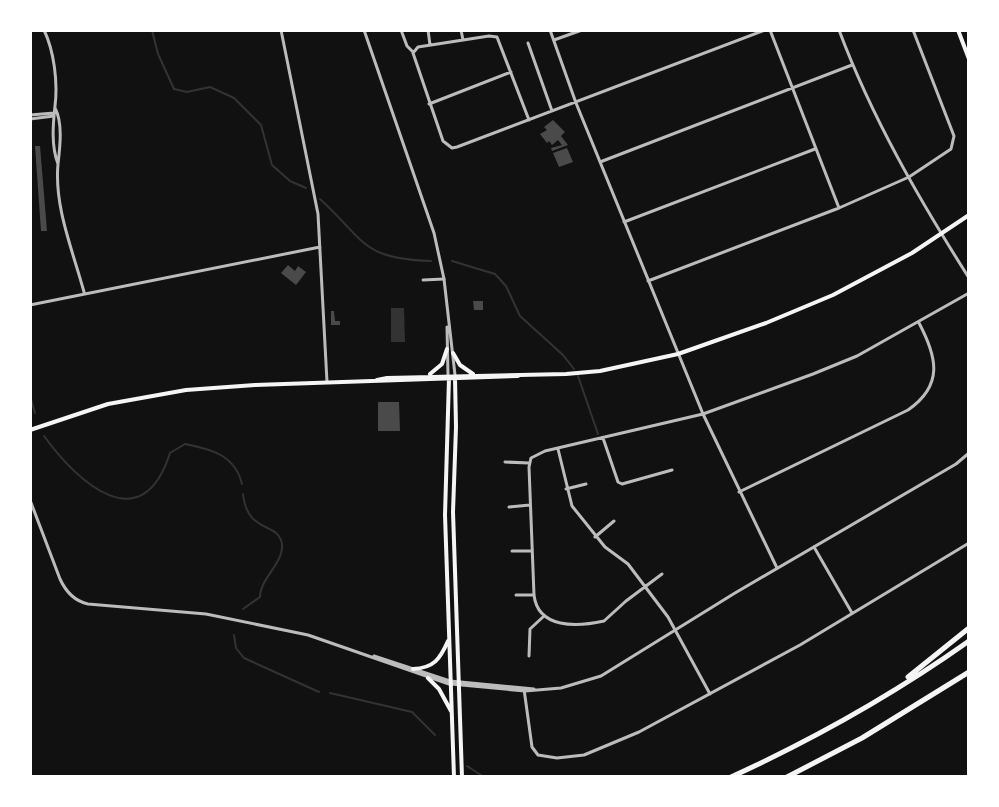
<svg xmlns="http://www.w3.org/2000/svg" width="999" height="807" font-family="Mulish,sans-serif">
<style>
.water{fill:#333}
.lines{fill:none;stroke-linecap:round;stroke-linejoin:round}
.stream{stroke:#333;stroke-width:2}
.building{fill:#4a4a4a}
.minor{stroke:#bcbcbc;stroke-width:3}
.tertiary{stroke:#bcbcbc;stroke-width:3}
.secondary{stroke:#f5f5f5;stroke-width:4}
.motorway{stroke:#f5f5f5;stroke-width:5}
</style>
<rect width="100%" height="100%" fill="#111"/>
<!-- water -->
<path class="water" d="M391 308H404L405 342H391Z"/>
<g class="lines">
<!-- stream -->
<path class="stream" d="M152 30 158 54 174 89 187 92 210 87 234 98 261 125 272 165 290 181 306 188
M320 199C365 240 361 259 431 261
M452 261 495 274 506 286 520 316 563 355 574 369
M578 376 598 434
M30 396 35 413
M44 436C78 483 142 541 170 453L185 444C211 449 235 455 242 484
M243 494C247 532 275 523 281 540 288 560 260 577 260 597L243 609
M234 635 236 648 244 658 319 692
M330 693 412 712 435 735
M467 766 484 777"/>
</g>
<!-- building -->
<path class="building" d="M553 120 565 132 561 136 568 145 552 151 551 148 562 145 558 140 552 145 549 141 547 143 540 134 547 130 544 127Z
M35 146H40L47 231H41Z
M567 148 573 162 559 167 553 153Z
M288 265 295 271 298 266 306 272 296 285 281 273Z
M473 301H483V310H474Z
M331 311H334L335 321H340V325H331Z
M378 402H399L400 431H378Z"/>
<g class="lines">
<!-- minor -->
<path class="minor" d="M44 30C54 51 58 82 55 106 53 124 51 146 58 164
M281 30 318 214 327 382
M401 30 407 46 412 51
M428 30 430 45
M461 30 463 40
M550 30 576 103 703 414 777 568
M770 30 839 208
M554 40 582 30
M528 43 552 111
M429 104 511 72
M55 108C63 123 60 147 58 164 54 207 73 251 84 292
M30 115 54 113
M30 119 54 116
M529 120 497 37 489 36 418 47 413 53 443 141 452 148 457 147 765 30
M600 162 852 65
M624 222 815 149
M423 280 444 279
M648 281 839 208 909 177 951 149 954 136 913 30
M30 305 320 247
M603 438 618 482 622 484 672 470
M558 449 572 506 605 547 628 564 668 617 710 694
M505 462 529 463
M566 489 586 484
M739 492 908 410C944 385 937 357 919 323
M30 500 60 579C66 592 74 601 88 604L206 614 308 635 449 684
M509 507 530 505
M595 537 614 521
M814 547 852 613
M512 551H532
M662 574 626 601 604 621C577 627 538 629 534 595L529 467 531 458 545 451 703 414 813 374 857 356 969 293
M516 595H534
M374 656 450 681
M529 656 530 629 544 616
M524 689 532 747 538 755 557 758 584 755 639 732 800 645 969 543"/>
<!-- tertiary -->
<path class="tertiary" d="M364 30 434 233 444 279 455 375
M839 30C872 118 919 199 969 278
M447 327 448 375
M450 681 534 689
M451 684 525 691 561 688 601 676 735 593 956 464 969 453"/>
<!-- secondary -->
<path class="secondary" d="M958 30 969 59
M453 353 460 365 473 374
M430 374 442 364 447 349
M449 378 445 515 454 777
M455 378 456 427 453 512 462 777
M377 380 387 378 566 374 600 371 678 354 766 323 833 295 912 253 969 215
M30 430 108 404 186 390 255 385 518 376
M413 669C434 668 440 659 448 641
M428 678 439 689 451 711"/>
<!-- motorway -->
<path class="motorway" d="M908 677 969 628
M731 777C814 739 894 694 969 641
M787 777 862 738 969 672"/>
</g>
<!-- border -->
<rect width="999" height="807" fill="none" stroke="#ffffff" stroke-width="64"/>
</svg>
